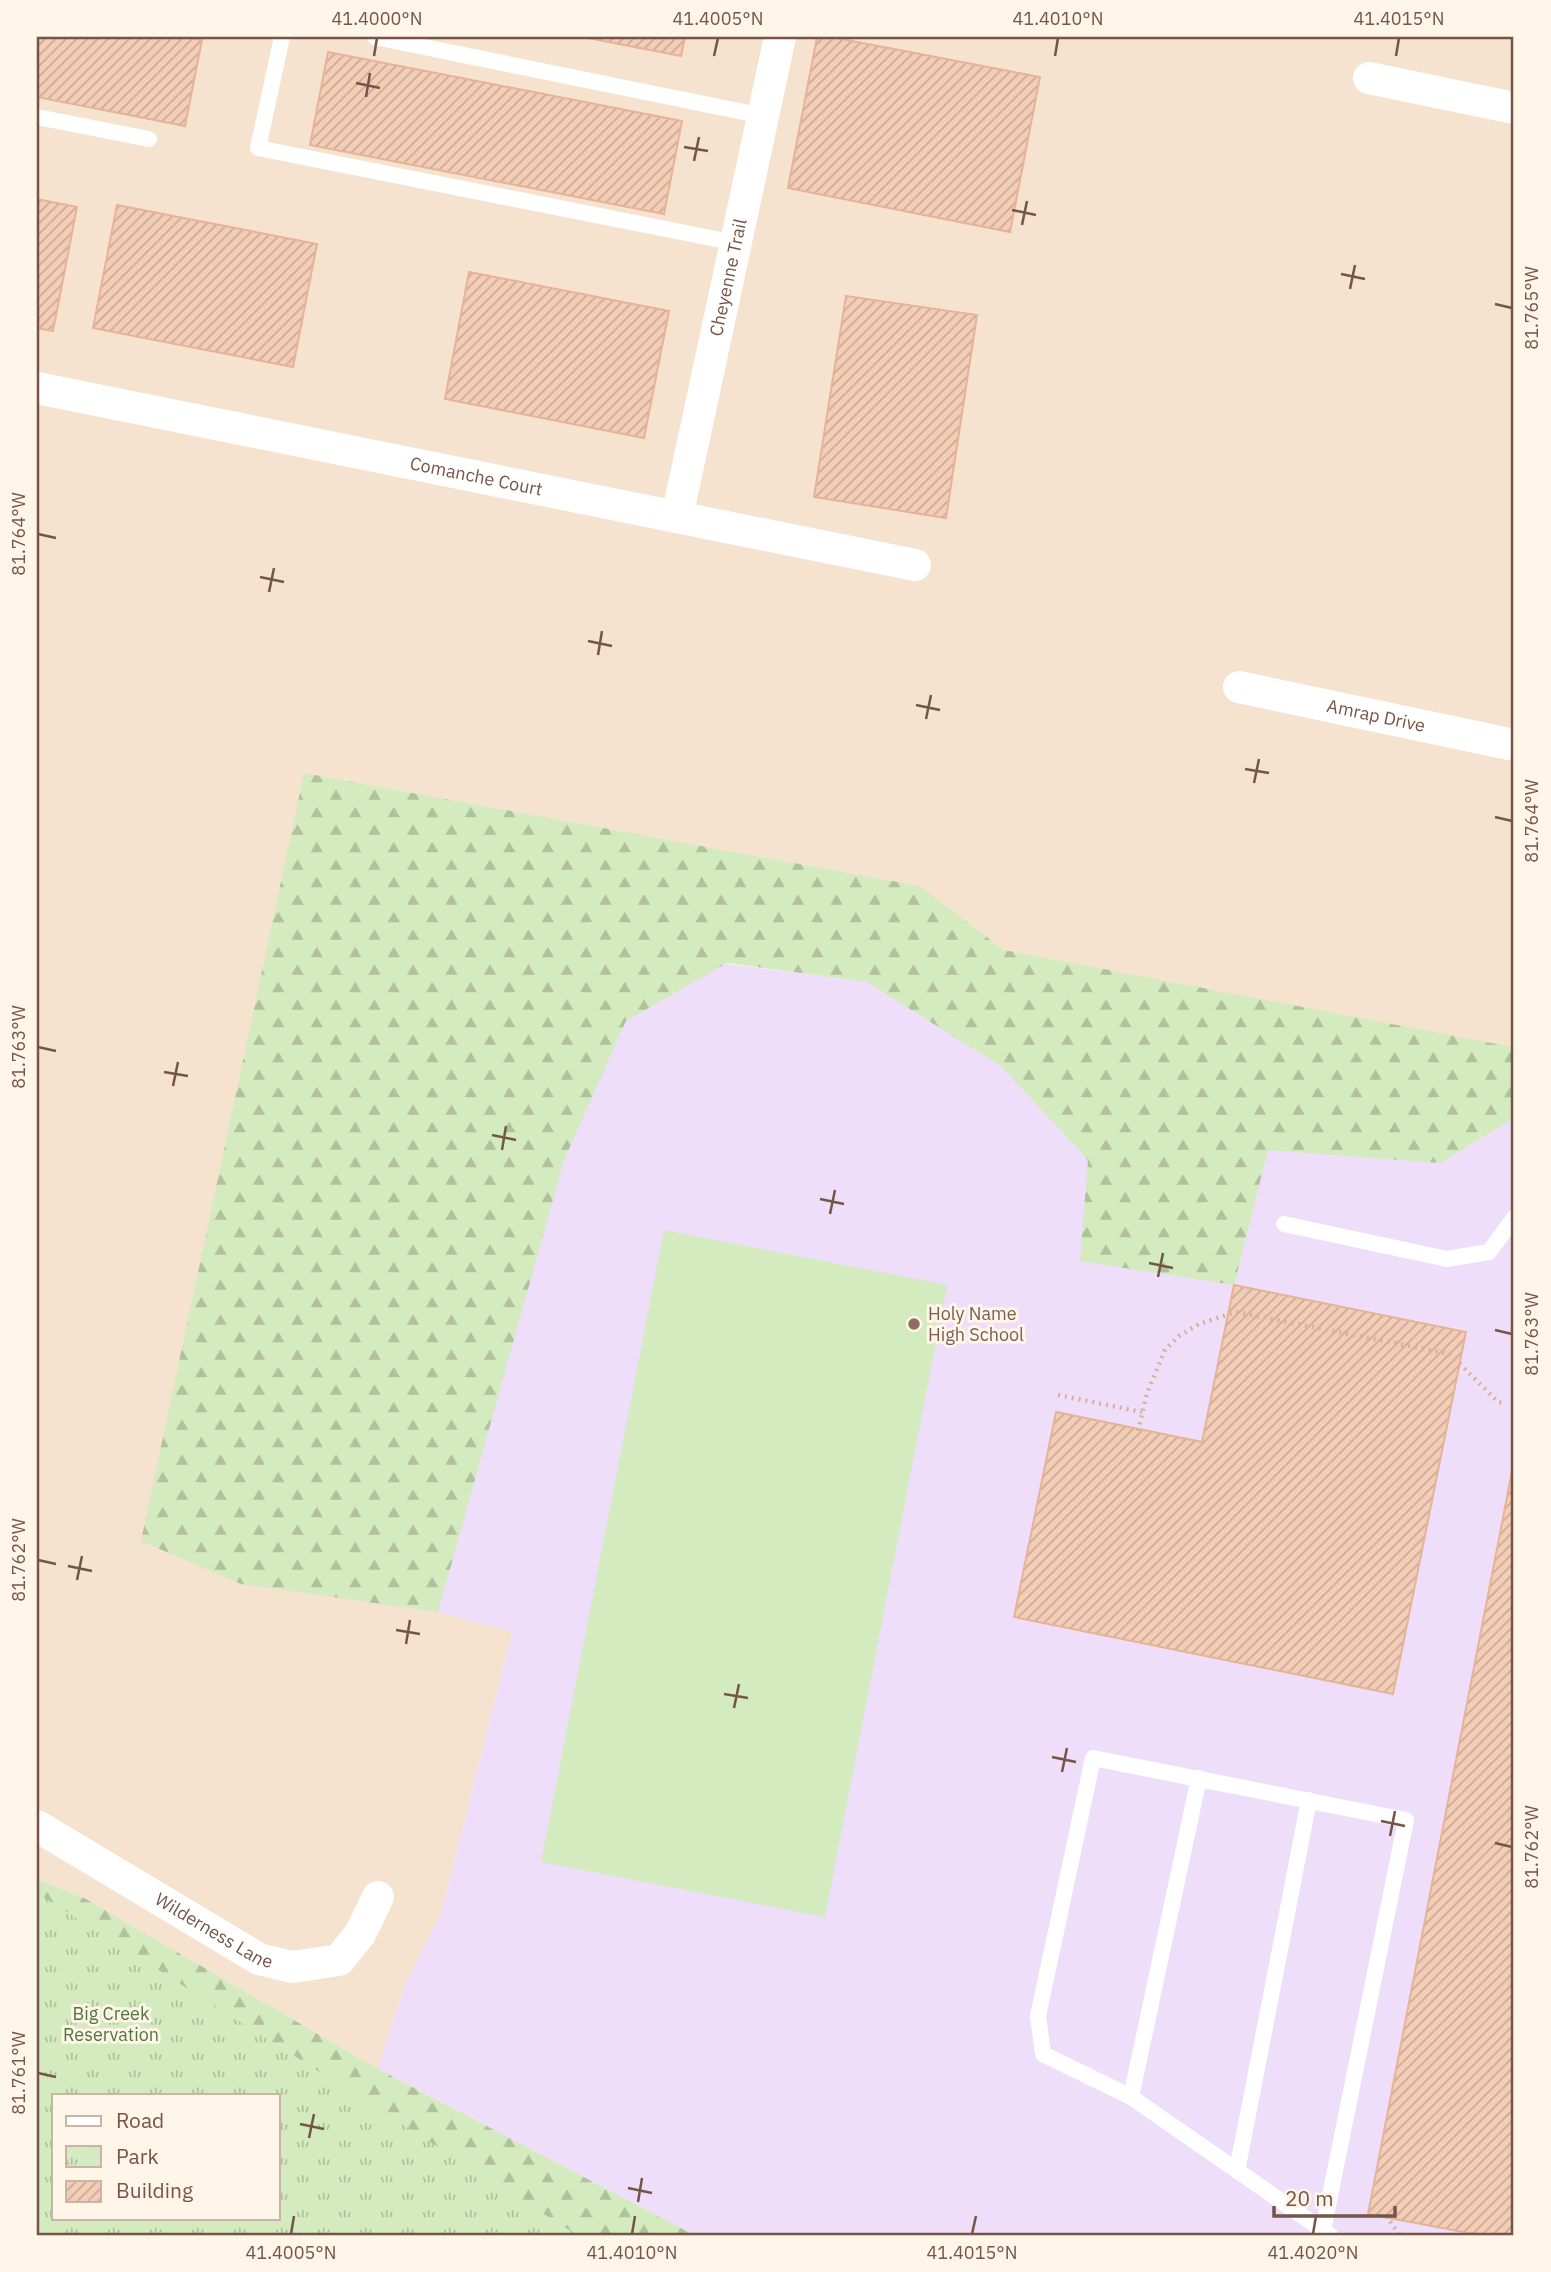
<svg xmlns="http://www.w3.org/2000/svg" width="1551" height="2272" font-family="'IBM Plex Sans',sans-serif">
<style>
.residential{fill:#f5e2cf}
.education{fill:#eedef9}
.forest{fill:url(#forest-firs);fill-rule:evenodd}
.park{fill:url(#park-tufts);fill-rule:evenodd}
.pitch{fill:#d3ebbf}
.building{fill:url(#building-hatch);stroke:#e8b297;stroke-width:2}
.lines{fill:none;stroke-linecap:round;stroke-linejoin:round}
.path{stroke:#d9b09a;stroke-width:4.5;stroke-dasharray:2 5;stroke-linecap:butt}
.lane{stroke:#fff;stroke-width:16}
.street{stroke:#fff;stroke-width:32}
.ticks{fill:none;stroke:#765547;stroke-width:2.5}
.education-dot{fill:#8d6e63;stroke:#fff5e8;stroke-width:2.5}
.labels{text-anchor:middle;stroke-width:6;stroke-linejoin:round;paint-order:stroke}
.street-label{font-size:18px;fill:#765547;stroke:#fff5e8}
.education-label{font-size:18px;fill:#785e54;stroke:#fff5e8;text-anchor:start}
.park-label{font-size:18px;fill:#4f773c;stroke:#fff5e8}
.neatline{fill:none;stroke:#765547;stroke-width:2.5}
.ticks-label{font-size:18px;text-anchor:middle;fill:#765547}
</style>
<defs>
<pattern id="forest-firs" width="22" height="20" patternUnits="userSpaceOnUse" patternTransform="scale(1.75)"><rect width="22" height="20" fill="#d3ebbf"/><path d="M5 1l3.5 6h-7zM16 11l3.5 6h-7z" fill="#b0c19d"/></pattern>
<pattern id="park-tufts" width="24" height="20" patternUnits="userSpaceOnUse" patternTransform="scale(1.75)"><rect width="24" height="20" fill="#d3ebbf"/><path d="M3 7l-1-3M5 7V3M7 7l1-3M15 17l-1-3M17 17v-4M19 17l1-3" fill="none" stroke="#b0c19d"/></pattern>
<pattern id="building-hatch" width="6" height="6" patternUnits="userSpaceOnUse" patternTransform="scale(1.75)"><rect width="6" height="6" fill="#f4cdb7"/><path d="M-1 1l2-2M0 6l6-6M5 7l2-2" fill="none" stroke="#caa997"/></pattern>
</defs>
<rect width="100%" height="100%" fill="#fdf1e1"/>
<!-- residential -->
<path class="residential" d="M37 37H1514V1049L1004 950 920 886 304 773 438 1612 512 1632 442 1911 404 1987 378 2069 86 1899 37 1879Z"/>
<!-- education -->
<path class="education" d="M426 926 1514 1064V2235H694L378 2069 404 1987 442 1911 512 1632 438 1612 241 1584Z"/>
<!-- forest -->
<path class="forest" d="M304 773 920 886 1004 950 1507 1046 1514 1049V1118L1440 1163 1268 1150 1234 1285 1080 1261 1088 1160 1002 1067 867 982 727 963 626 1021 564 1160 438 1612 241 1584 141 1541Z
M37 1879 86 1899 378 2069 694 2235H37ZM54 2095H278V2218H54Z"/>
<!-- park -->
<path class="park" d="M37 1893 577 2235H37ZM54 2095H278V2218H54Z"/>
<!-- pitch -->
<path class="pitch" d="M664 1230 947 1285 825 1917 541 1862Z"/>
<!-- building -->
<path class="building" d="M37 37H187L202 40 185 126 37 97Z
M583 37H685L681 56Z
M817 37H831L1040 77 1010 232 788 188Z
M328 52 682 121 664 214 310 145Z
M37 199 77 207 53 331 37 328Z
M117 205 317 244 293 367 93 328Z
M469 272 669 311 644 438 445 399Z
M846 296 977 315 946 518 814 497Z
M1234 1285 1466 1332 1393 1694 1014 1617 1056 1412 1202 1442Z
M1514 1461V2235H1479L1368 2214Z"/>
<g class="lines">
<!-- path -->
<path class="path" d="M1058 1395 1142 1412
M1138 1431 1147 1393 1165 1350 1179 1336 1199 1324 1236 1312 1450 1354 1498 1402 1505 1403
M1386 2216 1400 2235"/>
<!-- lane -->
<path class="lane" d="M282 37 258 148 736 243
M375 37 763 116
M37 117 149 139
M1284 1224 1447 1259 1489 1252 1514 1218
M1131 2097 1199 1778
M1237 2171 1309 1800
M1323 2230 1406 1820 1093 1758 1038 2016 1043 2054 1131 2097 1330 2235"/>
<!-- street -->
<g class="street">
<path d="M1369 78 1514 108"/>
<path id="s1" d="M37 388 915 565"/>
<path id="s2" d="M677 517 780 37"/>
<path id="s3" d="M1239 687 1514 745"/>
<path id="s4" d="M37 1826 259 1959 292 1967 339 1960 360 1934 378 1897"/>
</g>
</g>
<!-- ticks -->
<path class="ticks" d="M374 56 377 38M714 56 718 38M1055 56 1058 38M1396 56 1399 38M356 83 380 88M366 97 370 73M684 147 708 151M694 161 699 137M1012 210 1036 215M1022 225 1027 201M1341 274 1365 279M1350 289 1355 265M1495 304 1512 308M38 534 56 538M260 577 284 582M269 592 274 568M588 641 612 646M598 655 602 631M916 705 940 710M926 719 931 695M1245 769 1269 773M1254 783 1259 759M1495 817 1512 821M38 1047 56 1051M164 1072 188 1076M173 1086 178 1062M492 1135 516 1140M502 1150 506 1126M820 1199 844 1204M830 1214 835 1190M1149 1263 1173 1268M1158 1277 1163 1253M1495 1330 1512 1334M38 1560 56 1564M68 1566 92 1571M77 1580 82 1556M396 1630 420 1634M406 1644 410 1620M724 1694 748 1698M734 1708 739 1684M1052 1757 1076 1762M1062 1772 1067 1748M1381 1821 1405 1826M1390 1836 1395 1811M1495 1843 1512 1847M38 2073 56 2077M300 2124 324 2129M309 2138 314 2114M628 2188 652 2193M638 2202 642 2178M291 2234 294 2216M632 2234 635 2216M972 2234 976 2216M1313 2234 1316 2216"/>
<!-- markers -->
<circle class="education-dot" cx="914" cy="1324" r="7"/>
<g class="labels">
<!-- street labels -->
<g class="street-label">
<text dy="6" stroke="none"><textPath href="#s2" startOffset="245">Cheyenne Trail</textPath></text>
<text dy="6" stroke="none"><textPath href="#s1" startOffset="448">Comanche Court</textPath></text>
<text dy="6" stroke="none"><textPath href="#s3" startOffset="140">Amrap Drive</textPath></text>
<text dy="6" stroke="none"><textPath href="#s4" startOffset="206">Wilderness Lane</textPath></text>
</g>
<!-- education labels -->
<g class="education-label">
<text x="928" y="1320">Holy Name<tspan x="928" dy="21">High School</tspan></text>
</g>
<!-- park labels -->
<g class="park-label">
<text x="111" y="2020">Big Creek<tspan x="111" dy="21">Reservation</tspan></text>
</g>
</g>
<!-- border -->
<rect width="1551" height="2272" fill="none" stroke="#fff5e8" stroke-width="77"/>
<!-- legend -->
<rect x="52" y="2094" width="228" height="126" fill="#fff5e8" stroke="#c8b5a8" stroke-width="2"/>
<rect x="66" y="2116" width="35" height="10" fill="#ffffff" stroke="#c8b5a8" stroke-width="2"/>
<text x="116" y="2128" font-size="21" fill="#765547">Road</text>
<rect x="66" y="2146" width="35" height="21" fill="url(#park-tufts)" stroke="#c8b5a8" stroke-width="2"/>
<text x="116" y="2164" font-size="21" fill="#765547">Park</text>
<rect x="66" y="2181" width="35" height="21" fill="url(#building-hatch)" stroke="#c8b5a8" stroke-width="2"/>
<text x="116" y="2198" font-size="21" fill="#765547">Building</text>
<!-- scale -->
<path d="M1274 2206v10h121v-10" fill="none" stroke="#765547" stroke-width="3.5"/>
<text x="1285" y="2206" font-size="21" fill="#765547" stroke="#fff5e8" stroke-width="5" paint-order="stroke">20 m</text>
<rect x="38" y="38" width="1474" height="2196" class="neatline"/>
<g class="ticks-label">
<text x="377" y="25">41.4000°N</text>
<text x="718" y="25">41.4005°N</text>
<text x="1058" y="25">41.4010°N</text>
<text x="1399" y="25">41.4015°N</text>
<text transform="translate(1532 308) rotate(-90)" y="6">81.765°W</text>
<text transform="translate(19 534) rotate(-90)" y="6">81.764°W</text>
<text transform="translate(1532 821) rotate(-90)" y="6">81.764°W</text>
<text transform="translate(19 1047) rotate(-90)" y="6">81.763°W</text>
<text transform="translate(1532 1334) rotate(-90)" y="6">81.763°W</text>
<text transform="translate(19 1560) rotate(-90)" y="6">81.762°W</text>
<text transform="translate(1532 1847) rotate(-90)" y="6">81.762°W</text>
<text transform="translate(19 2073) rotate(-90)" y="6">81.761°W</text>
<text x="291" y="2259">41.4005°N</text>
<text x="632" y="2259">41.4010°N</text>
<text x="972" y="2259">41.4015°N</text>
<text x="1313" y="2259">41.4020°N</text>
</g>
</svg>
